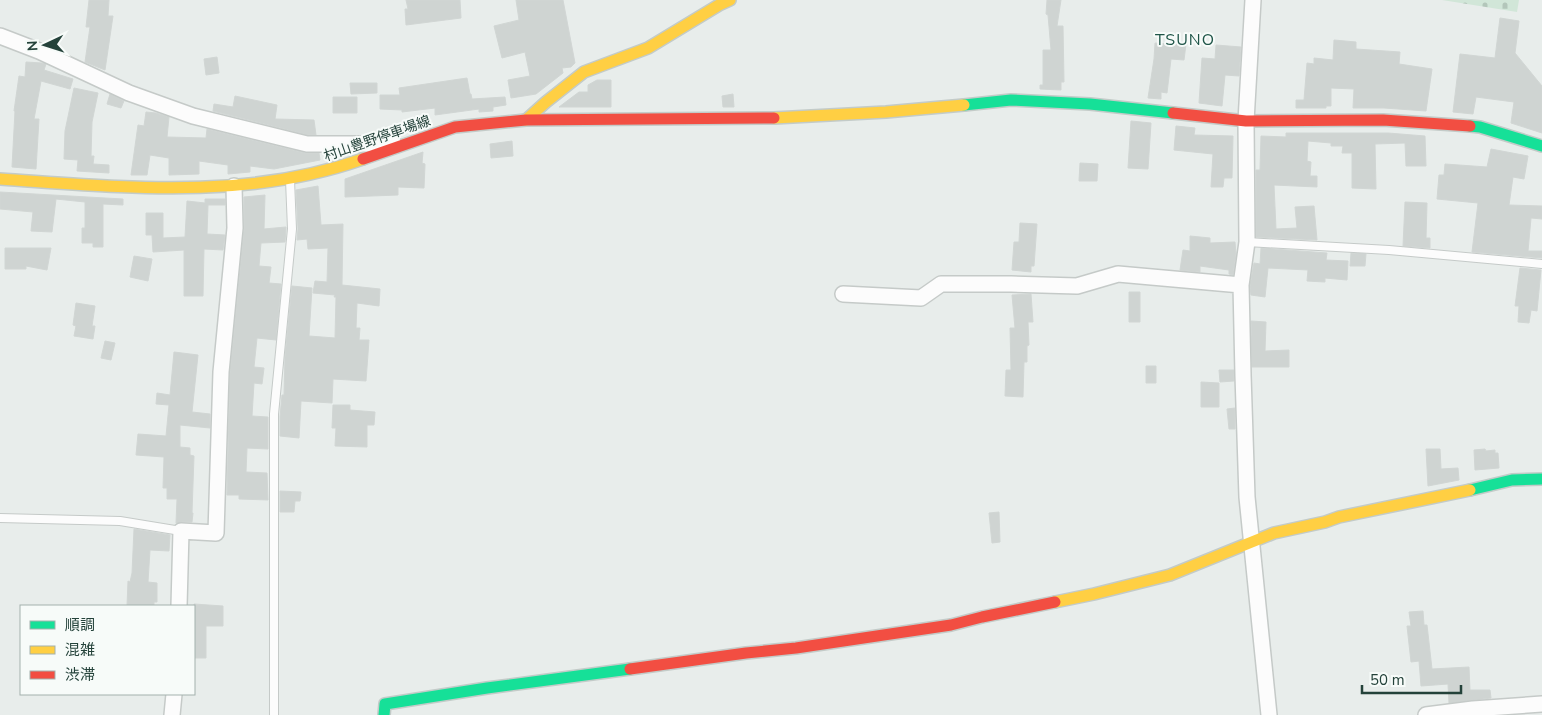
<svg xmlns="http://www.w3.org/2000/svg" width="1542" height="715" font-family="'Nunito Sans','Noto Sans JP',sans-serif">
<style>
.cemetery{fill:url(#cemetery-stones)}
.building{fill:#cfd4d2;stroke:#d1d6d4}
.lines{fill:none;stroke-linecap:round;stroke-linejoin:round}
.lane-casing{stroke:#c5cac8;stroke-width:10}
.street-casing{stroke:#c5cac8;stroke-width:18}
.fast-casing{stroke:#c3cbc8;stroke-width:14}
.slow-casing{stroke:#c3cbc8;stroke-width:14}
.jam-casing{stroke:#c3cbc8;stroke-width:14}
.lane{stroke:#fcfcfc;stroke-width:8}
.street{stroke:#fcfcfc;stroke-width:15}
.fast{stroke:#16e098;stroke-width:11}
.slow{stroke:#ffcf43;stroke-width:11}
.jam{stroke:#f24e42;stroke-width:11}
.labels{text-anchor:middle;stroke-width:4;stroke-linejoin:round;paint-order:stroke}
.street-label{font-size:14px;fill:#24423a;stroke:#f7fbf9}
.quarter-label{font-size:16px;letter-spacing:1px;fill:#1f5548;stroke:#f7fbf9}
</style>
<defs>
<pattern id="cemetery-stones" width="16" height="16" patternUnits="userSpaceOnUse" patternTransform="scale(1.25)"><rect width="16" height="16" fill="#d1e6d8"/><path d="M2 7V4a2 2 0 0 1 4 0v3zM10 15v-3a2 2 0 0 1 4 0v3z" fill="#b3c6ba"/></pattern>
</defs>
<rect width="100%" height="100%" fill="#e8edeb"/>
<!-- cemetery -->
<path class="cemetery" d="M1442 0H1519L1517 12Z"/>
<!-- building -->
<path class="building" d="M89 0H109L108 16H113L105 70 85 62 90 27H86Z
M406 0H460L461 18 406 25 405 9H408Z
M516 0H563L575 63 571 67 562 68 563 73 536 94 511 98 508 80 530 76 525 52 502 58 494 26 519 20Z
M1047 0H1061L1057 26H1063L1064 82H1061V90L1040 89V85H1043V50H1051L1048 15 1046 14Z
M1500 18 1519 21 1515 53 1542 86V133L1511 123 1514 102 1476 97 1473 114 1453 112 1460 54 1495 58Z
M1334 40 1356 42V49L1400 52 1399 64 1432 69 1426 111 1384 108H1353L1354 89 1331 88V106H1326V108H1296V100H1304L1307 63 1314 64V58L1333 60Z
M1169 42 1186 44 1184 60 1171 59 1167 93 1161 92V99L1148 98 1154 59 1155 43 1168 44Z
M1216 45 1241 47 1239 76 1225 75 1222 106 1199 103 1202 58 1215 59Z
M217 57 219 73 206 75 204 59Z
M26 62 42 63 46 64 44 70 73 79 70 89 41 81 34 119H39L36 169 12 167 15 111H14L19 76 25 77Z
M467 78 470 94H471L472 99 505 97 506 105 493 107V111L479 112V109L435 115V108L402 112V110L380 109V95H400L399 88Z
M597 80H611V107H559L579 92H588V85Z
M350 83H377V93L351 94Z
M74 88 98 93 92 122 91 156H94L93 164 109 165V173L77 171 78 160 64 159 65 131Z
M110 94 124 101 121 108 107 104Z
M733 94 734 107H723L722 96Z
M235 96 277 105 275 119 314 120 316 135H308L213 111 214 104 233 107Z
M333 97H357V113H333Z
M146 112 156 113 169 117 167 137 206 138 207 129 305 153H319L320 160 274 169 250 166V172L228 174V165L199 161V174L169 175V158L150 155 147 175H131L138 125 144 126Z
M1131 121 1151 123 1148 169 1128 168Z
M1176 126 1195 128 1194 135 1233 136 1232 178H1224L1223 187H1211L1213 154 1174 150Z
M1286 133H1388L1425 136 1426 166H1406L1405 143 1375 144 1376 189 1352 188V153H1342L1343 146H1331V143L1308 141 1307 161 1311 162 1310 176H1317V187L1274 185 1276 229 1297 228 1295 207 1314 206 1317 240 1256 237V170H1260L1261 136 1286 137Z
M512 141 513 156 491 158 490 144Z
M1491 149 1528 156 1524 179 1513 177 1509 205 1542 206V219L1531 218 1528 251H1542V258L1472 252 1478 203 1437 199 1439 175H1444L1445 164 1487 167Z
M423 152 422 163 425 164 424 188 398 187V195L345 197V179Z
M1080 163 1098 164 1097 181H1079Z
M318 186 321 225 343 224 342 285 380 289 379 306 357 303 356 328H360L359 340H369L366 381 333 379 332 403 301 401 299 438 280 436V417L282 395H284L285 357 292 286 312 288 309 336 335 338 336 297H334L335 295 313 293 315 281 327 282 328 248 308 249 307 239 297 240 298 229 296 190Z
M0 192 123 199V205L103 204V247H93V243H82V228H85V202L56 199 52 232 31 231 33 212 0 209Z
M265 195 264 229 286 227V229L285 242 261 243 259 266 271 267 269 283 281 284 276 340 257 338 254 367 264 368 262 384 254 383 252 416 268 417V449L247 448 246 472 267 473 268 500 239 499V495H227L230 373 244 229V197Z
M205 199H225V205H208L207 234 225 235 223 250 204 249 203 296H184V250L153 252 152 235H146V213H163V238L185 237 187 201 205 203Z
M1405 202 1427 203 1426 238H1430V248L1403 246Z
M1020 223 1037 224 1034 266H1031V272L1012 270 1014 242H1019Z
M1190 236 1210 238V243L1235 242 1236 254 1233 275 1229 274V270L1200 266V272L1180 270 1183 250 1190 251Z
M5 248H51L47 270 26 266V269H5Z
M1261 248 1327 253 1326 260 1348 261 1347 280 1325 278V282L1307 281 1308 270 1268 268 1265 297 1251 295 1250 286 1254 263 1260 264Z
M1351 253 1366 254 1365 266H1350Z
M134 256 152 259 148 281 130 277Z
M1520 268 1541 270 1537 311 1531 310 1529 323 1518 322 1519 306H1515Z
M1129 292H1140V322H1129Z
M1031 294 1033 322H1028L1029 345 1027 346V362H1024L1023 397 1005 396 1006 370H1011L1010 328H1015L1012 295Z
M76 303 95 306 92 326H95L93 339 74 336 76 326 73 325Z
M1251 321 1266 322 1265 351 1289 350V367H1252Z
M105 341 115 343 111 360 101 358Z
M174 352 198 355 192 412 210 414V428L180 425V447L190 448V455L194 456 192 513H193L192 522H182L176 523 177 499H167V488H163L164 457 136 455 138 434 166 436 169 405 156 404 157 393 170 395Z
M1146 366H1156V383H1146Z
M1219 370H1234V381L1220 382Z
M1201 382 1219 383V407H1201Z
M333 405H350V410L375 412 374 425H367V447L335 446 336 428H332Z
M1235 408V429H1229L1227 409Z
M1426 449H1440L1441 469 1458 468 1459 480 1428 486Z
M1485 449 1486 451 1495 450V453H1498L1499 468 1475 470 1474 450Z
M280 491 301 492 300 501H295L294 512H280Z
M999 512 1000 542 992 543 989 513Z
M134 529 170 535 169 551 150 550 148 582 157 583V602H154V606H127L128 581 130 582 132 573Z
M194 604 223 606V626H206V658H194Z
M1423 611 1424 625H1427L1432 669 1469 667 1470 690H1490L1491 698 1449 703 1448 684 1421 686 1419 661 1411 662 1407 626H1411L1409 612Z"/>
<g class="lines">
<!-- lane casing -->
<g class="lane-casing">
<path id="lane" d="M1247 242 1389 250 1542 264
M0 518 120 521 181 531
M274 715V414L292 229 290 180"/>
</g>
<!-- street casing -->
<g class="street-casing">
<path id="street" d="M1253 0 1246 121 1247 242 1241 285 1243 375 1247 497 1269 715
M0 36 39 51 129 93 193 116 307 144H394
M843 294 921 298 941 284H1011L1077 286 1118 274 1241 285
M179 606 181 531 216 533 221 372 235 228 234 186
M172 715 174 694
M1426 715 1473 709 1542 704"/>
</g>
<!-- fast casing -->
<g class="fast-casing">
<path id="fast" d="M964 105 1011 100 1090 104 1173 113
M1470 126 1480 127 1542 146
M1470 490 1512 480 1542 479
M384 715 385 704 487 688 630 669"/>
</g>
<!-- slow casing -->
<g class="slow-casing">
<path id="slow" d="M774 118 886 112 964 105
M526 120 546 102 584 72 648 48 719 5 730 0
M0 179C122 187 244 201 363 159
M1055 602 1094 594 1170 575 1274 533 1325 522 1339 517 1470 490"/>
</g>
<!-- jam casing -->
<g class="jam-casing">
<path id="jam" d="M1173 113 1246 121 1383 120 1470 126
M363 159 455 127 526 120 774 118
M630 669 746 653 796 648 951 625 982 617 1055 602"/>
</g>
<!-- lane -->
<use href="#lane" class="lane"/>
<!-- street -->
<use href="#street" class="street"/>
<!-- fast -->
<use href="#fast" class="fast"/>
<!-- slow -->
<use href="#slow" class="slow"/>
<!-- jam -->
<use href="#jam" class="jam"/>
</g>
<g class="labels">
<!-- street labels -->
<g class="street-label">
<text transform="translate(377 138) rotate(-19)" y="5">村山豊野停車場線</text>
</g>
<!-- quarter labels -->
<g class="quarter-label">
<text x="1185" y="45">TSUNO</text>
</g>
</g>
<!-- legend -->
<rect x="20" y="605" width="175" height="90" fill="#f7fbf9" stroke="#a3b1ad"/>
<rect x="30" y="621" width="25" height="8" fill="#16e098" stroke="#a3b1ad"/>
<text x="65" y="630" font-size="15" fill="#24423a">順調</text>
<rect x="30" y="646" width="25" height="8" fill="#ffcf43" stroke="#a3b1ad"/>
<text x="65" y="655" font-size="15" fill="#24423a">混雑</text>
<rect x="30" y="671" width="25" height="8" fill="#f24e42" stroke="#a3b1ad"/>
<text x="65" y="680" font-size="15" fill="#24423a">渋滞</text>
<!-- north arrow -->
<g transform="translate(45 45) rotate(266)" stroke="#f7fbf9" stroke-width="4" paint-order="stroke">
<path d="M0-4L9 19L0 12L-9 19Z" fill="#24423a"/>
<text y="-8" font-size="14" font-weight="bold" text-anchor="middle" fill="#24423a">N</text>
</g>
<!-- scale -->
<path d="M1362 685v8h99v-8" fill="none" stroke="#24423a" stroke-width="2.5"/>
<text x="1370" y="685" font-size="15" fill="#24423a" stroke="#f7fbf9" stroke-width="4" paint-order="stroke">50 m</text>
</svg>
